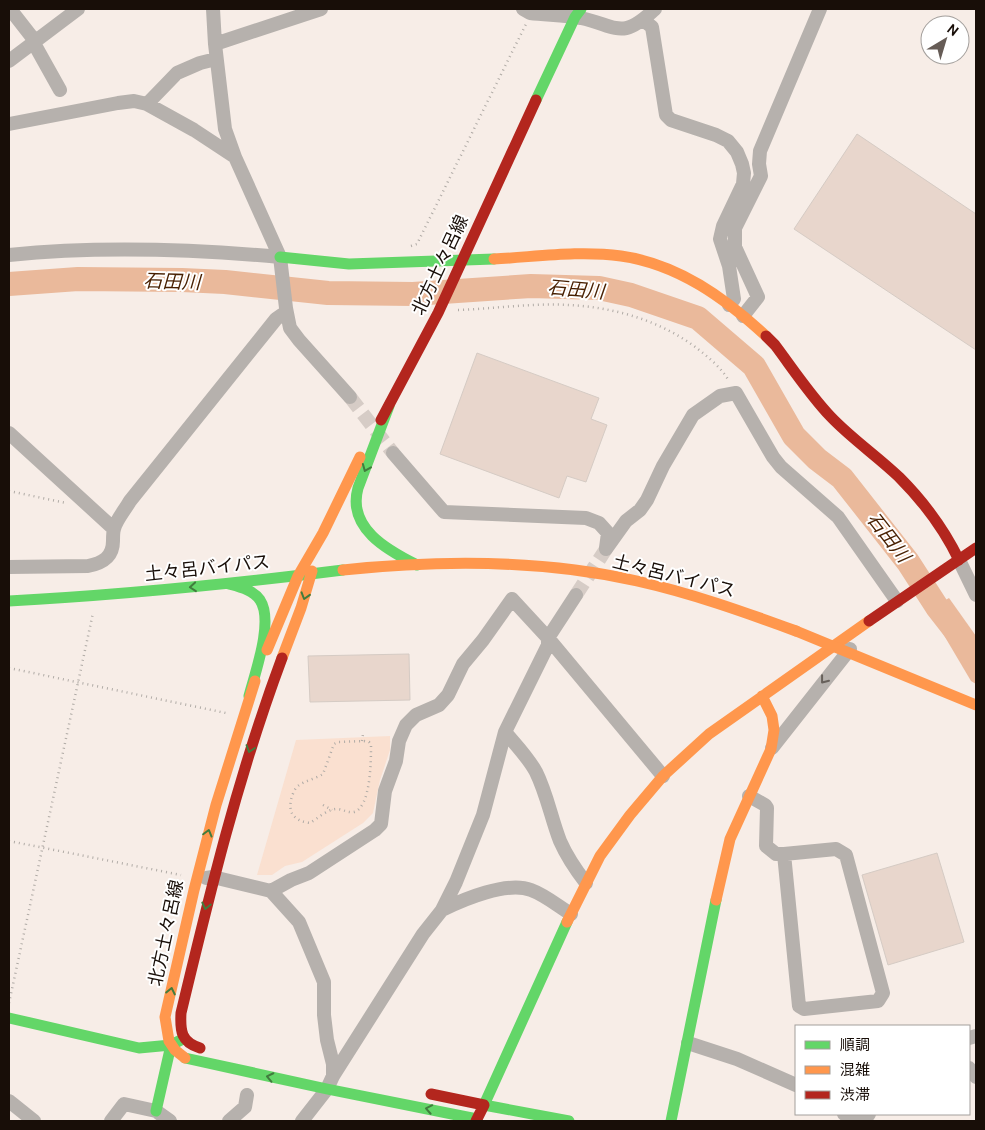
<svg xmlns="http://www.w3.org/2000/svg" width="985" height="1130" font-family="Cabin,'Noto Sans JP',sans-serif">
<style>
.green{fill:#fae0d0}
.water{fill:#eab99b}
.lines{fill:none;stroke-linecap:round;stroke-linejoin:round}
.river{stroke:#eab99b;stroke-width:24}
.building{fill:#e8d6cc;stroke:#d5cbc4}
.street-tunnel{stroke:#d6ccc6;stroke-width:14;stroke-dasharray:14 7;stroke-linecap:butt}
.path{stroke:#b0aba6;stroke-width:2.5;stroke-dasharray:1 4;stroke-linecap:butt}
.street{stroke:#b6b1ad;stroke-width:14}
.fast{stroke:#63d668;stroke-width:11}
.slow{stroke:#ff974d;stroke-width:11}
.jam{stroke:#b3261e;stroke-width:11}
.slow-bridge{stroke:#ff974d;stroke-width:11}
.oneway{stroke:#417c3d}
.oneway2{stroke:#67605a}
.labels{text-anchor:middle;stroke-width:4;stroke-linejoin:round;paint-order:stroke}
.street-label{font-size:18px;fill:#180e08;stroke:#fff}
.water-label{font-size:19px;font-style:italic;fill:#481f00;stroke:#fff}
</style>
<rect width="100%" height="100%" fill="#f7ede7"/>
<!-- green -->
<path class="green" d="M390 736V750L380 780 373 813 363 823 302 862 285 866 272 875H257L296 740Z"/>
<!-- water -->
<path class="water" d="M949 598 976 636V684L971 681 929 610Z"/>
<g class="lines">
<!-- river -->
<path class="river" d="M9 284 78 279 182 280 225 282 328 293 413 294 531 286 599 288 631 295 698 318 754 366 794 436 817 459 842 478 908 562 937 607 976 657"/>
</g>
<!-- building -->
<path class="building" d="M857 134 976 214V350L794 229Z
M477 353 599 398 591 419 607 425 586 482 567 476 559 498 440 454Z
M409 654 410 700 310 702 308 656Z
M937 853 964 942 888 965 862 875Z"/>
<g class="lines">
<!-- street-tunnel -->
<path class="street-tunnel" d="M350 397 393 453
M576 595 606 549"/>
<!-- path -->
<path class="path" d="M411 246 417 244 526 24
M458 310C484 309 509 306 534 305 591 302 648 313 694 346 707 356 721 367 729 381
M9 491 66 503
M9 668 226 713
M362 741 363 734
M364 741 369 742 371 745C371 760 371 807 354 812 348 813 344 810 338 809 329 808 318 818 310 823 296 821 288 815 291 800 292 796 294 789 298 786 304 781 315 779 323 774L334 744 338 742Z
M323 805 332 810
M9 841 181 875
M9 1003 93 613"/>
<!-- street -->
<path class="street" d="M10 9 35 41 36 47 60 90
M213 9 215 44 225 129 235 157 280 257 286 308 290 328 299 340 350 397
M523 9 530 13C547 15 565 15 581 18 618 26 621 41 655 9
M643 20 652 27 666 115 671 120 716 135 728 141 737 152 742 164 744 173 743 184 723 226 720 239 729 266 734 299 729 305
M215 44 321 9
M9 61 78 9
M147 104 177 73 200 63 216 59
M9 124 118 103 134 101 147 104 194 130 235 157
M9 255C99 246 190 249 280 257
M743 316 758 297 735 247V228L761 176 759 164 760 151 820 9
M9 433 114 529
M393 453 444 512 586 518 599 523 608 533 606 548
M606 549 626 521 640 510 647 500 663 466 693 415 720 396 736 393 773 457 781 467 838 517 897 601
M959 560 976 595
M9 567 88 566C103 563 113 557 113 541 113 537 113 532 114 529 116 520 125 510 130 501L276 319 286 312
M505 732C516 745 528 757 536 772 547 794 551 818 560 841 567 857 576 870 586 883
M772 748 850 649
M749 796 765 805 767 808 766 846 776 854H784L799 1006 804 1009 878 1001 883 993 846 855 836 849 784 854
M206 878 213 877 271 891 291 880 309 873 375 830 381 824 385 791 396 761 399 741 406 725 416 715 439 705 448 695 463 664 483 640 512 599 548 638 663 776
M271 891 299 922 324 982V1015L327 1040 333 1064V1076
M442 910C464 899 507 881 531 890 545 895 558 906 571 914
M969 1038 976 1036
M688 1043 737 1059 796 1085
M969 1068 976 1077
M9 1101 34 1121
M844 1114 856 1121
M111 1121 124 1104 156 1111 170 1121
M229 1121 245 1107 247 1095
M302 1121 327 1089 333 1076 423 934 442 910 456 882 483 815 505 732 548 645V638L576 595
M864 1121 869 1114"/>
<!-- fast -->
<path class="fast" d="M536 100 575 17 581 9
M280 257 349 264 494 259
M389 406 358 488C347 528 387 550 417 565
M229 584C240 587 253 590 260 600 274 621 255 673 249 696
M9 601C121 595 232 584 343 570
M567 922 484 1105 569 1121
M9 1018 139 1048 171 1045 183 1039
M185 1058 327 1089 477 1119
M156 1111 171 1045
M671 1121 716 900"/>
<!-- slow -->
<path class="slow" d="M494 259C535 257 579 250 621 256 678 264 725 298 766 336
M343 570C440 560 541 559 637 581 691 593 744 612 796 631
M267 650 298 576 323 533 360 457
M282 658 301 608 312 571
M716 900 730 839 771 749 774 730 772 716 762 696
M567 922 600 856 630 815 663 776 709 734 869 621
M185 1058 175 1050 169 1041 165 1017 194 890 216 805 255 681"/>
<!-- jam -->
<path class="jam" d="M766 336 775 345C793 369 810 395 831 417 852 439 877 456 899 477 924 502 944 529 959 560
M381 420 438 313 536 100
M869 621 976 548
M200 1048C181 1042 180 1031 181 1013 210 892 238 776 282 658
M431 1094 484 1105 476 1121"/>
<!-- slow-bridge -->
<path class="slow-bridge" d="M796 631 976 705"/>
</g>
<!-- one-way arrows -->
<defs><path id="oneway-chevron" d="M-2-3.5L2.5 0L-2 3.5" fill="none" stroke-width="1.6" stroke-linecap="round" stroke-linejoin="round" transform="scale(1.25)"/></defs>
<g class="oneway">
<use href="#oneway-chevron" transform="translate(366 468) rotate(112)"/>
<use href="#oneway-chevron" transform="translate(193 587) rotate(175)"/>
<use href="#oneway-chevron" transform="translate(305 596) rotate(107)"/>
<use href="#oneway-chevron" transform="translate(250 749) rotate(108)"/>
<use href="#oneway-chevron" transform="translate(208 833) rotate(-75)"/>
<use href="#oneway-chevron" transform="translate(206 906) rotate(103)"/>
<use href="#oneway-chevron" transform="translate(171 991) rotate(-78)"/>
<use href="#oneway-chevron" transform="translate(270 1077) rotate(-168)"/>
<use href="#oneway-chevron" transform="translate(429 1109) rotate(-169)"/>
</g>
<use class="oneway2" href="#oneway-chevron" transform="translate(824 680) rotate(128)"/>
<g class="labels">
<!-- street labels -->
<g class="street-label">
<text transform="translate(440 265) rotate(-65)" y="6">北方土々呂線</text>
<text transform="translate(207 568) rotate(-6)" y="6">土々呂バイパス</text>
<text transform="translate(674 576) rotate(14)" y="6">土々呂バイパス</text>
<text transform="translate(166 933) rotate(-78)" y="6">北方土々呂線</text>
</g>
<!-- water labels -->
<g class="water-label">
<text transform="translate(172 281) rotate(2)" y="7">石田川</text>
<text transform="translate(576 289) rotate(5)" y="7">石田川</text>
<text transform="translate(889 537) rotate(52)" y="7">石田川</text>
</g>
</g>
<!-- border -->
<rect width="985" height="1130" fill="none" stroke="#180e08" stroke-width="20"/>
<!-- legend -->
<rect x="795" y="1025" width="175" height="90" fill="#ffffff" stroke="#a39f9c"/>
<rect x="805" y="1041" width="25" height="8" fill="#63d668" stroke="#a39f9c"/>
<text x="840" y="1050" font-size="15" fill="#180e08">順調</text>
<rect x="805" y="1066" width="25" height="8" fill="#ff974d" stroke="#a39f9c"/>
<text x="840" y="1075" font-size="15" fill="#180e08">混雑</text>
<rect x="805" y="1091" width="25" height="8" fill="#b3261e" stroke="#a39f9c"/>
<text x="840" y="1100" font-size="15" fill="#180e08">渋滞</text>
<!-- north arrow -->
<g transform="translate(945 40) rotate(38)"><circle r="24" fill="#ffffff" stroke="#a39f9c"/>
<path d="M0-4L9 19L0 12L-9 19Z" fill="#665c56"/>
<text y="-8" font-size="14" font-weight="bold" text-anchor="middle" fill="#180e08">N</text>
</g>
</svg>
